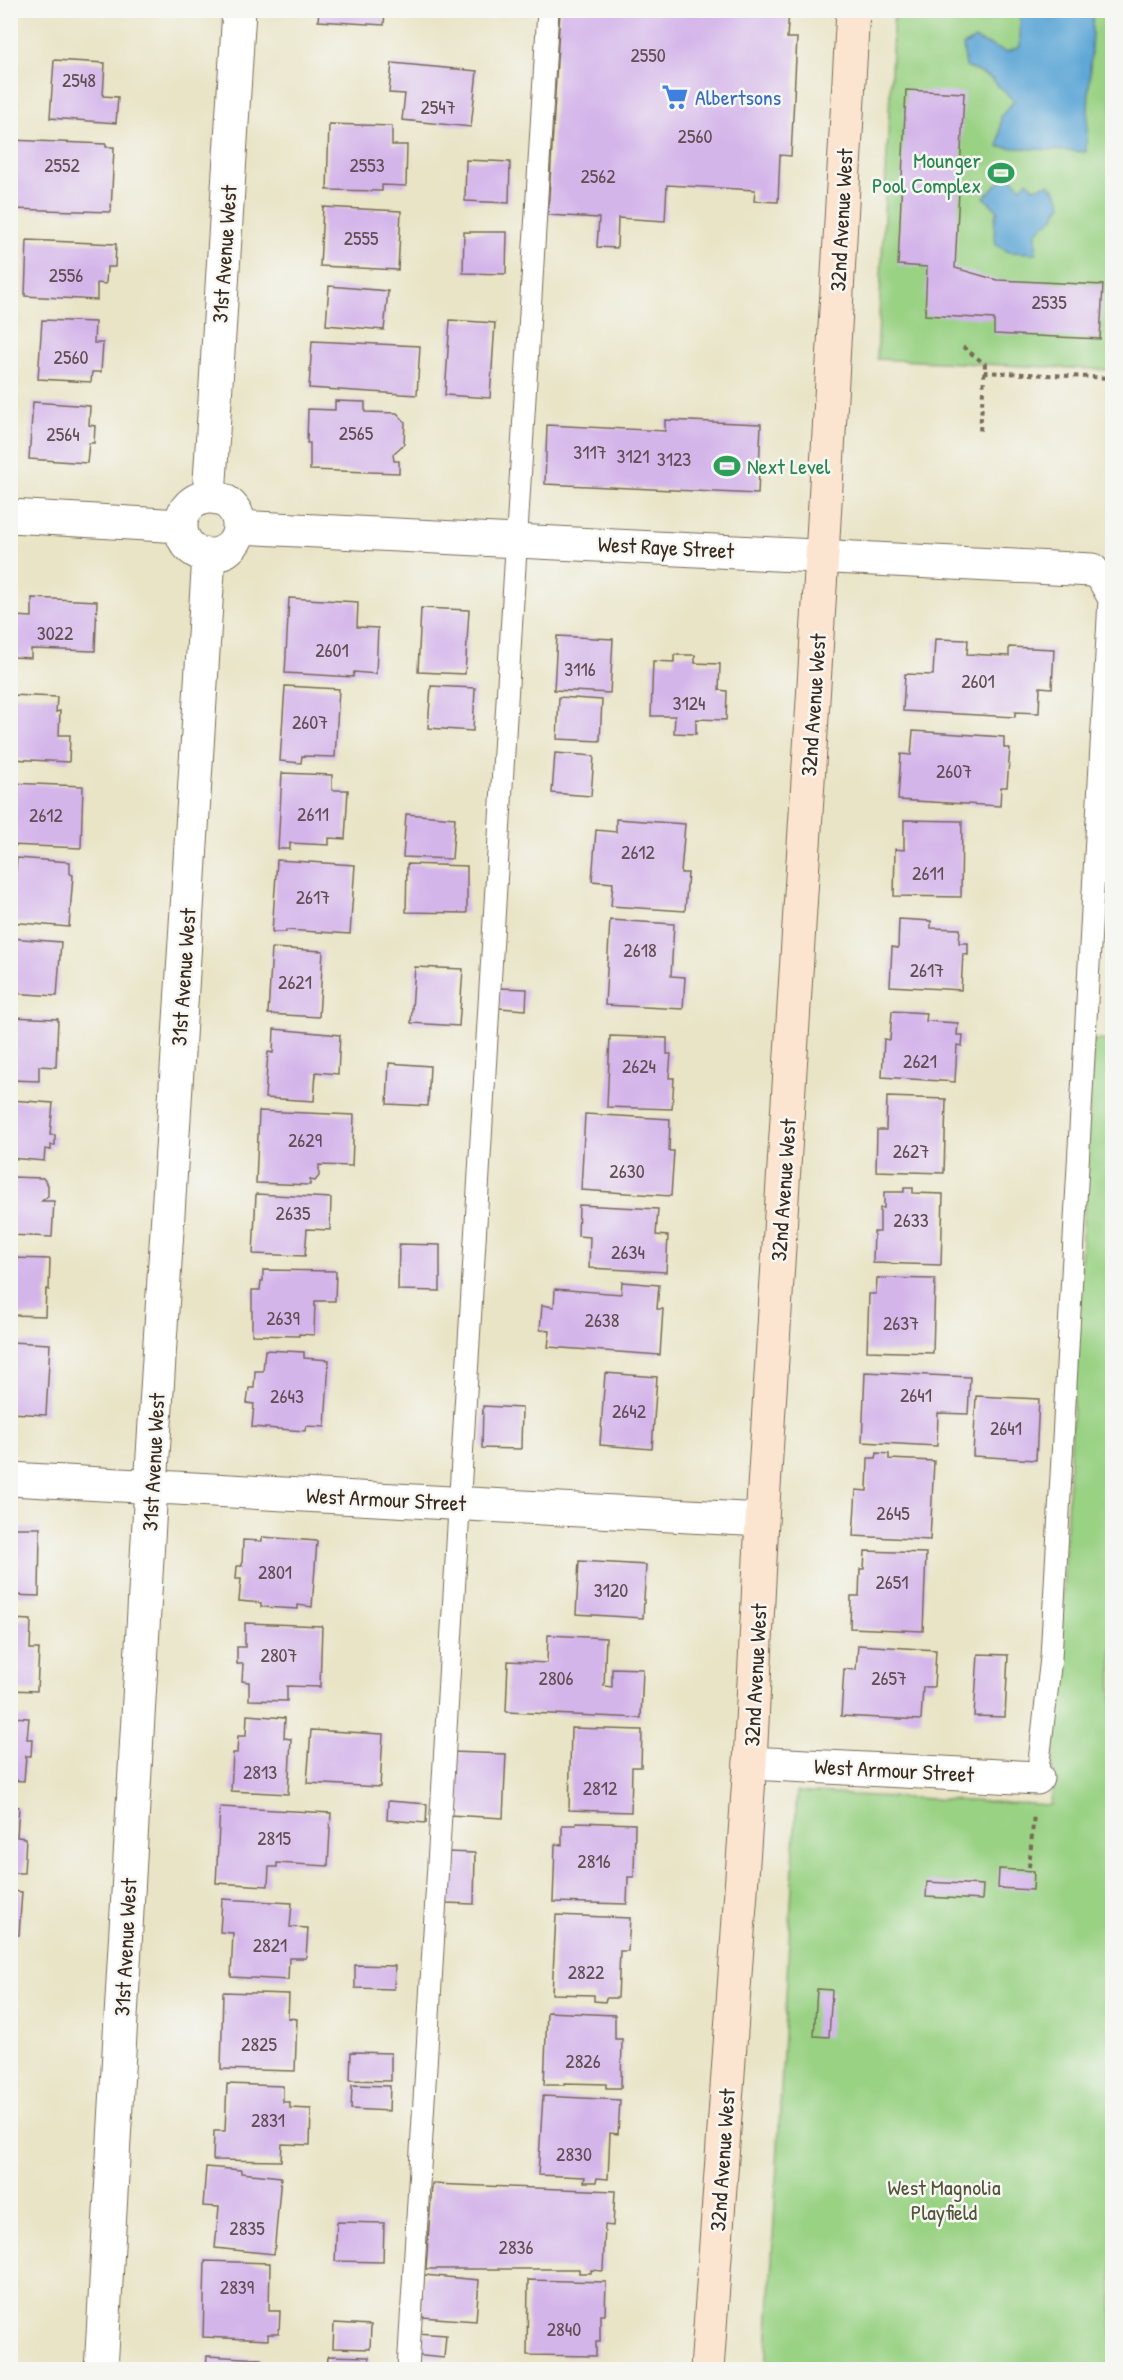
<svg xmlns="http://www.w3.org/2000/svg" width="1123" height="2380" font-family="'Patrick Hand',sans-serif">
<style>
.green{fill:#9ad284;stroke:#6a7e51;stroke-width:1.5}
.water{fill:#60a8d7;stroke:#4e697a;stroke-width:1.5}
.building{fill:#d4b5ea}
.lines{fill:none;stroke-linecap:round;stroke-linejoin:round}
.lane-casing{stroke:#786b59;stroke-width:23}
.street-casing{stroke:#786b59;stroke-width:35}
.secondary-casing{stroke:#786b59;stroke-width:35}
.path{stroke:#786b59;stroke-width:4;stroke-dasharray:4.5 4.5;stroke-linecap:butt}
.lane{stroke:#fff;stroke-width:21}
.street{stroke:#fff;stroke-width:33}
.secondary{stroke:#fce5d0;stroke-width:33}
.labels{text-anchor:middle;stroke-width:5;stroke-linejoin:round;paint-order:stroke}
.number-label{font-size:20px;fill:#614d51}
.shop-label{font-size:22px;fill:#366cbe;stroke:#f6f6f2;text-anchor:start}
.leisure-label{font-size:22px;fill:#27864d;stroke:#f6f6f2;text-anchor:end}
.street-label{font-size:22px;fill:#3b2a1e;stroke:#f6f6f2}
.park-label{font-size:22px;fill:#535438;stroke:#f6f6f2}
</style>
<rect width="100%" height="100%" fill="#f6f6f2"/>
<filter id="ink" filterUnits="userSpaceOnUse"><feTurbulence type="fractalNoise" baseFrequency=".0167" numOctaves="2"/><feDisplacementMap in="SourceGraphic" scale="12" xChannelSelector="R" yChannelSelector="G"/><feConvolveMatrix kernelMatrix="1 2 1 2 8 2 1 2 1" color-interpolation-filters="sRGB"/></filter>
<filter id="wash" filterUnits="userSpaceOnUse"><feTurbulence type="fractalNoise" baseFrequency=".008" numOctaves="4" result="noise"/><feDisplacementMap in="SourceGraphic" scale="24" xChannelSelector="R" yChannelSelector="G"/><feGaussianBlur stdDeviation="1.35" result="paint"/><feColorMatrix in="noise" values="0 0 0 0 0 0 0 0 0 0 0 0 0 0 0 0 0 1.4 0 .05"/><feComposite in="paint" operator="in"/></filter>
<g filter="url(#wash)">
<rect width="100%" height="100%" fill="#e9e4c6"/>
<!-- green -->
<path class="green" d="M894 11H1112V370L877 359Z
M1093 1040 1112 1041V2369L766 2370 797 1792 1051 1805Z"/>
<!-- water -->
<path class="water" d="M1020 11H1093L1086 152 999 147 1001 116 1014 101 989 77 966 67 963 46 975 39 1006 52 1020 47Z
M1009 176 1021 187 1027 181 1034 188 1049 184 1057 193 1062 204 1054 217 1036 232V253L1009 252 996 245C995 235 992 219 998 211L984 197 997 184Z"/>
<g id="blocks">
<!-- building -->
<path class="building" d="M319 10H385L384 25 318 21Z
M560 10H789L787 38H797L791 156 780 155 778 202 754 201 755 190 667 185 665 221 618 218 617 248 597 247 599 218 548 215Z
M54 60 105 63 103 96 118 97 116 123 50 118Z
M392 63 477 71 471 127 402 120 405 94 389 93Z
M906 90 964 93 955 268 997 280 1103 285 1100 339 994 334V319L925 315 927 267 898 265Z
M329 124 392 126V145H407L406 186 382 185V191L327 190Z
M10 140 106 144V147H114L111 212 11 209Z
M466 160 510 162 509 203 465 201Z
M323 207 401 211 398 270 320 266Z
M464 232H507L506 274 463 273Z
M27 240 116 244 115 267H107L106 284 97 283V300L25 296Z
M329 286 388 291 384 330 326 325Z
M42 320 95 322 94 343H103L101 372H92L91 382 38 379Z
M450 320 495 323 490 398 445 395Z
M312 341 420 346 417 395 309 388Z
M335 401 365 402V412L397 413 405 422 404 444 393 454 394 461H399V473L310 470V443H307L308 409 335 410Z
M33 402 90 406 89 425 95 426 94 443H89L87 463 29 459Z
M665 420 761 424 758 494 545 484 547 425 665 431Z
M32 598 97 601 95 651 31 649V658L12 657 14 616 32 617Z
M289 598 358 602 357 627 378 628 376 674 354 672 353 677 285 673Z
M421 608 469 610 465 674 418 672Z
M557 636 613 639 610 693 554 690Z
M935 639 968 640 967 654 1009 656V647L1054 649 1052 688 1040 687 1039 713 1015 712V717L903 711 905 674 933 675Z
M674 655H695V663L720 664 719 690 727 691 726 720 696 719V734L674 733 675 716H651L653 661 674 662Z
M285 686 339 689 335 757 302 756 301 763 280 761Z
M431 686 475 688 473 731 428 728Z
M10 695 57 697 56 712 60 711 59 735H70L69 762 10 759Z
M559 697 602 700 600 741 557 739Z
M913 731 1004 737V748H1010L1007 787H1001L1000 806 898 800 901 754 911 755Z
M555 753 594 756 591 796 552 793Z
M282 773 332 775V790H348L345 839 329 838V845L290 843V849H278Z
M10 783 83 786 81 848 10 845Z
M406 814 455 818 452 859 403 857Z
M616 819 685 824 681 873H688L685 911 611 906 613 883 592 881 596 830 616 832Z
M904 820 962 821 961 897 894 896 895 849 904 850Z
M17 858 70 862V874L73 875 69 927 10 922V870H16Z
M277 860 355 865 350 934 286 930V932H272Z
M407 864 467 866V913L406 912Z
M899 919 931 921V928L960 929 959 943H968V955L963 954 961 990 890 986 892 947 898 948Z
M610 920 674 924 671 976 685 977 683 1009 605 1005Z
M10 938 61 942 57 996 10 993Z
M272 948 323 951 319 1017 268 1014Z
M415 967 463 969 459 1026 411 1023Z
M500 988 527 989 526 1010 499 1008Z
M892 1011 927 1013 926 1021 958 1023 957 1035H963L962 1046 957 1045 955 1082 882 1077 884 1039 890 1040Z
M10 1017 58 1019 56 1067 39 1066V1081L10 1080Z
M274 1029 340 1035 338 1074 316 1072 314 1101 265 1098 268 1052 273 1053Z
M610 1036 667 1038V1054H671L669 1078H674L672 1109 607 1107Z
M389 1063 430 1066 428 1106 387 1104Z
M887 1097 946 1099 944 1173 876 1171 877 1130H886Z
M10 1100 53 1103 50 1135H55V1145H51V1150L45 1149 44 1161 10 1158Z
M259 1111 354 1115 352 1166 319 1165V1176L315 1181 310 1180V1185L256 1183Z
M585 1114 670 1119 669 1151H674L671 1196 581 1190Z
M10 1177 43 1178 48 1185V1196L42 1201H54L52 1237 10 1235Z
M904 1188H913V1193L943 1194 941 1265 873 1263 874 1232H880V1208H884V1192H904Z
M256 1194 331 1198 330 1230 307 1229 305 1256 253 1254Z
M579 1205 658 1209 656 1235 668 1236 666 1272 589 1268 590 1237 578 1236Z
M399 1244 440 1245V1291L398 1290Z
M10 1258 50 1259 49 1290 46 1289 45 1316 10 1315Z
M263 1270 336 1271 335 1301H315L314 1335 299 1334V1336L252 1335V1290H260L261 1281H263Z
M877 1278 935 1279 933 1353 867 1351 869 1294H876Z
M622 1282 659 1285 657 1309H663L660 1355 548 1347 550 1331 540 1330 542 1305 554 1307 555 1289 621 1294Z
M10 1342 50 1344 46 1415 10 1413Z
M265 1350 304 1352V1358L329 1360 325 1427 306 1426 305 1431 252 1427 254 1404 247 1403 249 1388H254L255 1371H263Z
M865 1372 970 1377 968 1414 938 1413 937 1446 862 1442Z
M605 1373 657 1377 652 1449 600 1445Z
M976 1396 1039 1399 1036 1460 973 1456Z
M483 1406 522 1408 521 1449 482 1448Z
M877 1453 889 1454V1459L934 1461 930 1540 853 1536 856 1490 867 1491 868 1458H876Z
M10 1528H40L39 1596 10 1595Z
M262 1537 317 1541 312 1607 298 1605V1609L261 1607V1603L239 1601 241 1579H236L237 1566H242L243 1540 262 1541Z
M865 1551 926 1553 923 1631 850 1628 851 1596H859L860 1569H864Z
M579 1561 646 1565 643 1618 576 1614Z
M10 1619 31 1620 30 1649H39L37 1691 10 1690Z
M245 1623 322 1626 320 1687 287 1686V1701L249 1700V1682L242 1681 243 1664H237V1647H245Z
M548 1635 606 1638 604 1686 612 1687V1668L643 1669 641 1718 506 1712 508 1661 547 1663Z
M858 1645 936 1650 934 1687H923L921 1720 841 1716 844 1669 856 1670Z
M978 1654 1008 1655 1005 1717 974 1716Z
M247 1715 285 1718 284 1738 291 1739 288 1794 231 1791 233 1753H237L238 1736H246Z
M10 1717 29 1718 27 1739H32L31 1756H26L24 1781 10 1780Z
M571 1728 642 1730 641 1767H632L631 1812 569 1810Z
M311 1730 383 1734 380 1787 307 1783Z
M452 1752 506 1754 503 1818 449 1815Z
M388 1801 427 1804 426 1823 387 1820Z
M10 1806 19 1807 17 1837 26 1838 24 1873H10Z
M220 1807 331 1813 328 1866 277 1863V1867H269L268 1886 216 1883Z
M576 1822 635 1824 634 1877H628L627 1904 553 1902 555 1844 562 1845V1825H576Z
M446 1852 475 1853 474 1904 444 1903Z
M999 1869 1034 1871 1033 1890 998 1888Z
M927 1882 983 1885 982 1900 926 1897Z
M10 1891 22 1892 19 1935H14L12 1967H10Z
M222 1899 292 1903 290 1927 308 1928 306 1958H289L288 1980 231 1977 233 1933 220 1932Z
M556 1915 630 1918 628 1951H620L618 1998H606L605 2002 594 2001V1995L552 1994Z
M355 1965 395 1966 394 1989 355 1988Z
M817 1989 832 1990 829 2037 814 2036Z
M223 1992 289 1994 288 2018 297 2019 295 2071 221 2069Z
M547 2012 615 2015V2039H622L621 2088H606V2084L564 2083V2085H544Z
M351 2052 391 2053V2081L350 2080Z
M227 2084 283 2086V2102H290V2108L311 2109 310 2145 282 2144 281 2161 213 2160 214 2131H225Z
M352 2085 390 2086 389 2111 351 2109Z
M543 2096 620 2100 618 2134 610 2133 608 2179 597 2178 596 2182H584L585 2177 538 2175Z
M206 2167 241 2170V2173L281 2177 274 2254 215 2248 219 2207 203 2206Z
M432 2184 615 2191 613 2226 605 2225 603 2271 591 2270V2273H579V2269H426Z
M337 2222 384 2223 383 2262 335 2261Z
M205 2261 270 2263 269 2311H280L279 2334H268V2340L203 2337Z
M424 2275 479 2280 476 2321 422 2317Z
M528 2280 606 2282 605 2315H600V2342H596V2356L527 2355Z
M334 2323 371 2325 370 2349 333 2348Z
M415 2333 446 2335 444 2358 413 2355Z
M207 2356 261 2359 260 2370H206Z
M328 2356 369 2357 368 2370H327Z"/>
</g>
</g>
<g filter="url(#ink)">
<use href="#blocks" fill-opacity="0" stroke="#786b59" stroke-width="1.5"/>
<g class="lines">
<!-- lane casing -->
<g class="lane-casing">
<path id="lane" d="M1037 1778 1051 1658 1109 600 1092 570
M408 2370 548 10"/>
</g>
<!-- street casing -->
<g class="street-casing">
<path id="street" d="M209 497 239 10
M181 526a29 29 0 1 1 58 0a29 29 0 1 1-58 0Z
M10 516 181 526
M239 527 1092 570
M10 1479 762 1520
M750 1763 1037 1778
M101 2370 151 1487 209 555"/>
</g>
<!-- secondary casing -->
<g class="secondary-casing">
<path id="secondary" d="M707 2370 750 1763 762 1520 822 556 853 10"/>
</g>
<!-- path -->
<path class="path" d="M963 347 985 364 980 431
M984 372 1112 378
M1029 1867 1034 1814"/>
<!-- lane -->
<use href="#lane" class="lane"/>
<!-- street -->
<use href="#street" class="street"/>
<!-- secondary -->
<use href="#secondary" class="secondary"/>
</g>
</g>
<!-- icons -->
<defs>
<g id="supermarket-bare" transform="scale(2.07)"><path d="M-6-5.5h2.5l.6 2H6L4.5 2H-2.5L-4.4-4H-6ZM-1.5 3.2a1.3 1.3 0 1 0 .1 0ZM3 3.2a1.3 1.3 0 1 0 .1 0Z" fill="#3f7fe0" stroke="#f6f6f2" stroke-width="2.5" paint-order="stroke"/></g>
<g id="stadium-bare" transform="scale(2.07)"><path d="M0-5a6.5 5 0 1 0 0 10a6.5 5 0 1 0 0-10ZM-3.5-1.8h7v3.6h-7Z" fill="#2e9e5b" stroke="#f6f6f2" stroke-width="2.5" paint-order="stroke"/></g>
</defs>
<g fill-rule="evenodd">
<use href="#supermarket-bare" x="675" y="97"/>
<use href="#stadium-bare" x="1001" y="173"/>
<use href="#stadium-bare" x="727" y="466"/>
</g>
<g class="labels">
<!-- number labels -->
<g class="number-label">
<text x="648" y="62">2550</text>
<text x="79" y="87">2548</text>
<text x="438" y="114">2547</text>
<text x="695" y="143">2560</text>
<text x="62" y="172">2552</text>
<text x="367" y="172">2553</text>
<text x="598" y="183">2562</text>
<text x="361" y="245">2555</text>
<text x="66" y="282">2556</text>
<text x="1049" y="309">2535</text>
<text x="71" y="364">2560</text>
<text x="356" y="440">2565</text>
<text x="63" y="441">2564</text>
<text x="590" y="459">3117</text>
<text x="633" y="463">3121</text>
<text x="674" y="466">3123</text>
<text x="55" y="640">3022</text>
<text x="332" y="657">2601</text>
<text x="580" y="676">3116</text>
<text x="978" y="688">2601</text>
<text x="689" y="710">3124</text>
<text x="310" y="729">2607</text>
<text x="954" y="778">2607</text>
<text x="313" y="821">2611</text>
<text x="46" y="822">2612</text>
<text x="638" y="859">2612</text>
<text x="928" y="880">2611</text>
<text x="313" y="904">2617</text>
<text x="640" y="957">2618</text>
<text x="927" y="977">2617</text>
<text x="295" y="989">2621</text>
<text x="920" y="1068">2621</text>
<text x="639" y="1073">2624</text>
<text x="305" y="1147">2629</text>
<text x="911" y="1158">2627</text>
<text x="627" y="1178">2630</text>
<text x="293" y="1220">2635</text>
<text x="911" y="1227">2633</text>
<text x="628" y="1259">2634</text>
<text x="283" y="1325">2639</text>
<text x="602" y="1327">2638</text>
<text x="901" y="1330">2637</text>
<text x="916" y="1402">2641</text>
<text x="287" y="1403">2643</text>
<text x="629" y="1418">2642</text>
<text x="1006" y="1435">2641</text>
<text x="893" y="1520">2645</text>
<text x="275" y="1579">2801</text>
<text x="892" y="1589">2651</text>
<text x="611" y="1597">3120</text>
<text x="279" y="1662">2807</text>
<text x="556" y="1685">2806</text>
<text x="889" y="1685">2657</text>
<text x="260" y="1779">2813</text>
<text x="600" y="1795">2812</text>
<text x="274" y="1845">2815</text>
<text x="594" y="1868">2816</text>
<text x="270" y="1952">2821</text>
<text x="586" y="1979">2822</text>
<text x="259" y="2051">2825</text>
<text x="583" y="2068">2826</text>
<text x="268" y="2127">2831</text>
<text x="574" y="2161">2830</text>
<text x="247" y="2235">2835</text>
<text x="516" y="2254">2836</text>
<text x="237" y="2294">2839</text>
<text x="564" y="2336">2840</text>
</g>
<!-- shop labels -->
<g class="shop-label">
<text x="695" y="105">Albertsons</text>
</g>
<!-- leisure labels -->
<g class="leisure-label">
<text x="981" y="168">Mounger<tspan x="981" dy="25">Pool Complex</tspan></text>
<text x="747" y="474" text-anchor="start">Next Level</text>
</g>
<!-- street labels -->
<g class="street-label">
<text transform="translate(841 220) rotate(-87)" y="8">32nd Avenue West</text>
<text transform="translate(224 254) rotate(-86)" y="8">31st Avenue West</text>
<text transform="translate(666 547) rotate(3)" y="8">West Raye Street</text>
<text transform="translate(813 705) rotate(-86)" y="8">32nd Avenue West</text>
<text transform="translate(183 977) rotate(-86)" y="8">31st Avenue West</text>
<text transform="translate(783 1190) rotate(-86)" y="8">32nd Avenue West</text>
<text transform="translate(153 1462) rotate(-87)" y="8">31st Avenue West</text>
<text transform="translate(386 1499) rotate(3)" y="8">West Armour Street</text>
<text transform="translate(755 1675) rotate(-87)" y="8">32nd Avenue West</text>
<text transform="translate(894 1770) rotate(3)" y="8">West Armour Street</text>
<text transform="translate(125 1947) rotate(-87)" y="8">31st Avenue West</text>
<text transform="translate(722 2160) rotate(-86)" y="8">32nd Avenue West</text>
</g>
<!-- park labels -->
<g class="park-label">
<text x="944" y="2195">West Magnolia<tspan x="944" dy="25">Playfield</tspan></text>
</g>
</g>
<!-- margin -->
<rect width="1123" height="2380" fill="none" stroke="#f6f6f2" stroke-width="36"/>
</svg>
